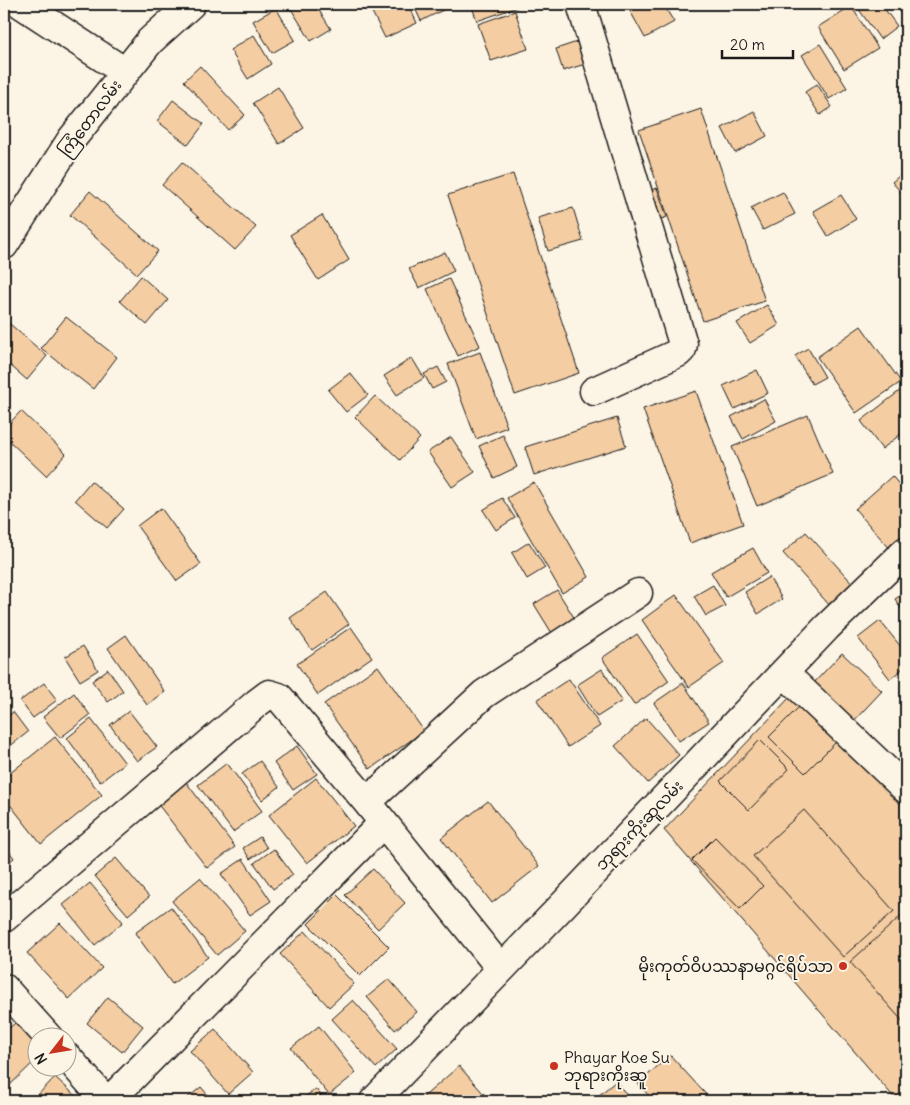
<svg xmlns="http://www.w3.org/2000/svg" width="910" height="1105" font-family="Delius,'Noto Sans Myanmar',sans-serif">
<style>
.building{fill:#f4cda3;stroke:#1c1c1c}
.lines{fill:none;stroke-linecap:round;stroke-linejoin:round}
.minor-casing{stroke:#1c1c1c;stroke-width:31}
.minor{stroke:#fcf5e5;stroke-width:28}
.poi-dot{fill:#c8321e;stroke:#fcf5e5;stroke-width:2}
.labels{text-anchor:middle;stroke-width:4;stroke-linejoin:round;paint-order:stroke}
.street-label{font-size:16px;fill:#1c1c1c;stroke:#fcf5e5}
.poi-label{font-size:16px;fill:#1c1c1c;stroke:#fcf5e5;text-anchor:end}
</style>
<rect width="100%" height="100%" fill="#fcf5e5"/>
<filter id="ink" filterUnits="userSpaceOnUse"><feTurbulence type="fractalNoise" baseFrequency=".02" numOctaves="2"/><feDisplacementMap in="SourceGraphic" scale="10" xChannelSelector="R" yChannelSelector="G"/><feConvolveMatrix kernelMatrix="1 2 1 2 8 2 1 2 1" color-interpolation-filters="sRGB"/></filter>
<g filter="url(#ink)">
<!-- building -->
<path class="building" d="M288 4H315L331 29 311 41Z
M368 4H408L417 23 385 38Z
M413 4H442L445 9 421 21Z
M471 4H526L477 21Z
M638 4H663L674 22 645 38 629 9Z
M855 4H881L897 26 880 39Z
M851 6 878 48 844 69 818 27Z
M276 8 295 40 272 53 253 21Z
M515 11 528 49 491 61 478 24Z
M254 35 271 64 248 79 230 50Z
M577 42 585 64 563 71 556 49Z
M820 44 847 88 829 99 802 55Z
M200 66 245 115 228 130 184 81Z
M817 84 832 107 820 115 805 92Z
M278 87 304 128 279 144 253 103Z
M173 100 204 124 188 145 157 121Z
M701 109 765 301 703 321 639 130Z
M754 111 767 136 735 153 722 128Z
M182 162 256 227 235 250 162 185Z
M906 170V198L892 182Z
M513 174 579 373 515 395 448 195Z
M657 188 667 217 643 226 633 197Z
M90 191 158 251 137 274 70 215Z
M783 192 795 214 763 230 751 208Z
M841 195 856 219 828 236 813 211Z
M573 208 583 241 548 251 538 218Z
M322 215 349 260 318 280 290 235Z
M445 252 454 271 419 288 409 269Z
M141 276 168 300 147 325 120 301Z
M449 279 480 346 458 356 427 289Z
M767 305 779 325 750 343 737 323Z
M66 317 117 357 93 389 41 348Z
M4 319 47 356 27 380 4 360Z
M861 326 901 382 856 413 817 357Z
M808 348 825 377 812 384 795 356Z
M480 352 507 427 476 439 448 364Z
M412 358 424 378 397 395 384 376Z
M438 367 446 382 432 389 424 374Z
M757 370 768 393 734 409 723 386Z
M350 373 368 395 346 412 328 390Z
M906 386V430L882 449 861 421Z
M696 391 743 524 690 543 643 409Z
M375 396 420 438 400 460 355 417Z
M764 399 776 421 743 439 731 417Z
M21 411 66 454 46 476 4 436V429Z
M808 415 833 474 757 506 732 447Z
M617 418 626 446 534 475 525 447Z
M503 435 517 467 494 478 479 446Z
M451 437 475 472 452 487 428 452Z
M892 476 906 493V538L892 551 855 509Z
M91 481 124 509 107 528 75 500Z
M534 482 589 577 562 593 507 498Z
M502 498 515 518 496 530 483 510Z
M161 508 201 564 177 581 137 526Z
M806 532 855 586 831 607 783 553Z
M529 542 545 568 527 579 512 553Z
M753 548 767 573 726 597 711 572Z
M769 577 782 599 758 614 745 592Z
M713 585 725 606 706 616 694 596Z
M557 590 578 624 555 638 534 604Z
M327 592 349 624 312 650 290 618Z
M906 592V616L895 599Z
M676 595 724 663 689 687 642 620Z
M880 621 906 653V666L890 679 858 638Z
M351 627 372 657 318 695 297 664Z
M637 634 669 681 634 705 602 658Z
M126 635 165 692 147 705 108 648Z
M83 646 98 670 80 681 65 657Z
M842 653 882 691 850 725 810 687Z
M378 666 424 731 370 769 324 704Z
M108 669 123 691 108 702 92 681Z
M602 669 622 701 597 717 577 685Z
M569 679 600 726 568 747 537 700Z
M44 683 57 700 33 718 20 701Z
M683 683 709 722 679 741 654 703Z
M74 693 90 715 60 738 43 717Z
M791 696 904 803 906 807V1101H897L664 830Z
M804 702 840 738 805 773 769 737Z
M129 711 157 747 137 761 110 725Z
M13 712 28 732 4 751V719Z
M646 718 679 755 648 783 615 746Z
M91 719 125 763 100 782 67 738Z
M55 737 102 795 41 844 4 797V778Z
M760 740 789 769 749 810 720 781Z
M297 746 317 774 293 790 274 763Z
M260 761 279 787 262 800 242 774Z
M227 763 262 811 233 832 198 785Z
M316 778 354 826 307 863 269 815Z
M186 782 235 847 207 868 157 803Z
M488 801 539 866 492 903 441 838Z
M804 810 894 911 843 957 753 856Z
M260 837 267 848 250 859 243 848Z
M715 837 763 886 740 909 692 860Z
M4 844 14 858 4 866Z
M274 849 293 875 273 889 254 863Z
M116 858 149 897 128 915 95 876Z
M243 859 271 901 250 915 221 874Z
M373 869 405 903 378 929 345 895Z
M200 878 245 931 217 955 172 901Z
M90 883 123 922 95 945 63 905Z
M337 895 389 947 360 976 308 924Z
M171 907 208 957 172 984 135 933Z
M901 916 906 923V1025L850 962Z
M60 923 102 968 69 999 27 953Z
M305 931 354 984 329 1007 280 954Z
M389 979 417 1012 395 1030 367 997Z
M108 997 143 1026 122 1052 87 1023Z
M353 1000 397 1049 376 1068 332 1019Z
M15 1023 38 1047V1058L10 1085 4 1078V1033Z
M319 1026 356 1073 329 1095 291 1048Z
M215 1029 253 1072 228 1094 190 1051Z
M670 1055 712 1101H654L638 1084Z
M459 1066 490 1101H419Z
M55 1077 79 1099 77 1101H32Z
M616 1081 629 1098 626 1101H592Z
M201 1087 213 1101H184Z
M316 1089 325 1101H299Z"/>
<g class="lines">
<!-- minor casing -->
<g class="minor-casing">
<path id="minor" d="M21 4 125 72
M581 4 683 344 682 349 678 353 594 391
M4 245 71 140 150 41 191 4
M784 673 906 789
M367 802 484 694 638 593
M4 918 257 703 269 694 279 697 367 802 501 969
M4 988 49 1038
M68 1058 106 1101
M109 1101 383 823
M374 1101 563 905 827 627 906 551"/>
</g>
<!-- minor -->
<use href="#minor" class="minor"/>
</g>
</g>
<!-- markers -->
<g class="poi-dot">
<circle cx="843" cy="966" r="5"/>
<circle cx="554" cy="1066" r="5"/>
</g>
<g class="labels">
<!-- street labels -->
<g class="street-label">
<text transform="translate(90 118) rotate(-53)" y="6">ကြံတောလမ်း</text>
<text transform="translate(639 825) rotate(-46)" y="6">ဘုရားကိုးဆူလမ်း</text>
</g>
<!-- poi labels -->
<g class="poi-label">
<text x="833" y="972">မိုးကုတ်ဝိပဿနာမဂ္ဂင်ရိပ်သာ</text>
<text x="564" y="1063" text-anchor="start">Phayar Koe Su<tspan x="564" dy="18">ဘုရားကိုးဆူ</tspan></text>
</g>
</g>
<!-- margin -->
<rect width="910" height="1105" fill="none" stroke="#fcf5e5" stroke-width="20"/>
<rect x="10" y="10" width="890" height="1085" fill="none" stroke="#1c1c1c" stroke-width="2" filter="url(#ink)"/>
<!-- north arrow -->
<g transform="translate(52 1052) rotate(239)"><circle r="24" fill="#fcf5e5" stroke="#a29e95"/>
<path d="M0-4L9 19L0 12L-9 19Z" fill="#c8321e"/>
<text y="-8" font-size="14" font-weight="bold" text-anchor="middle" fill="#1c1c1c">N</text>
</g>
<!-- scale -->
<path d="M722 50v8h71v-8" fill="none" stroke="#1c1c1c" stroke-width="2.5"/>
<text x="730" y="50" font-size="15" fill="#1c1c1c" stroke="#fcf5e5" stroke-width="4" paint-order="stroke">20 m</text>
</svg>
